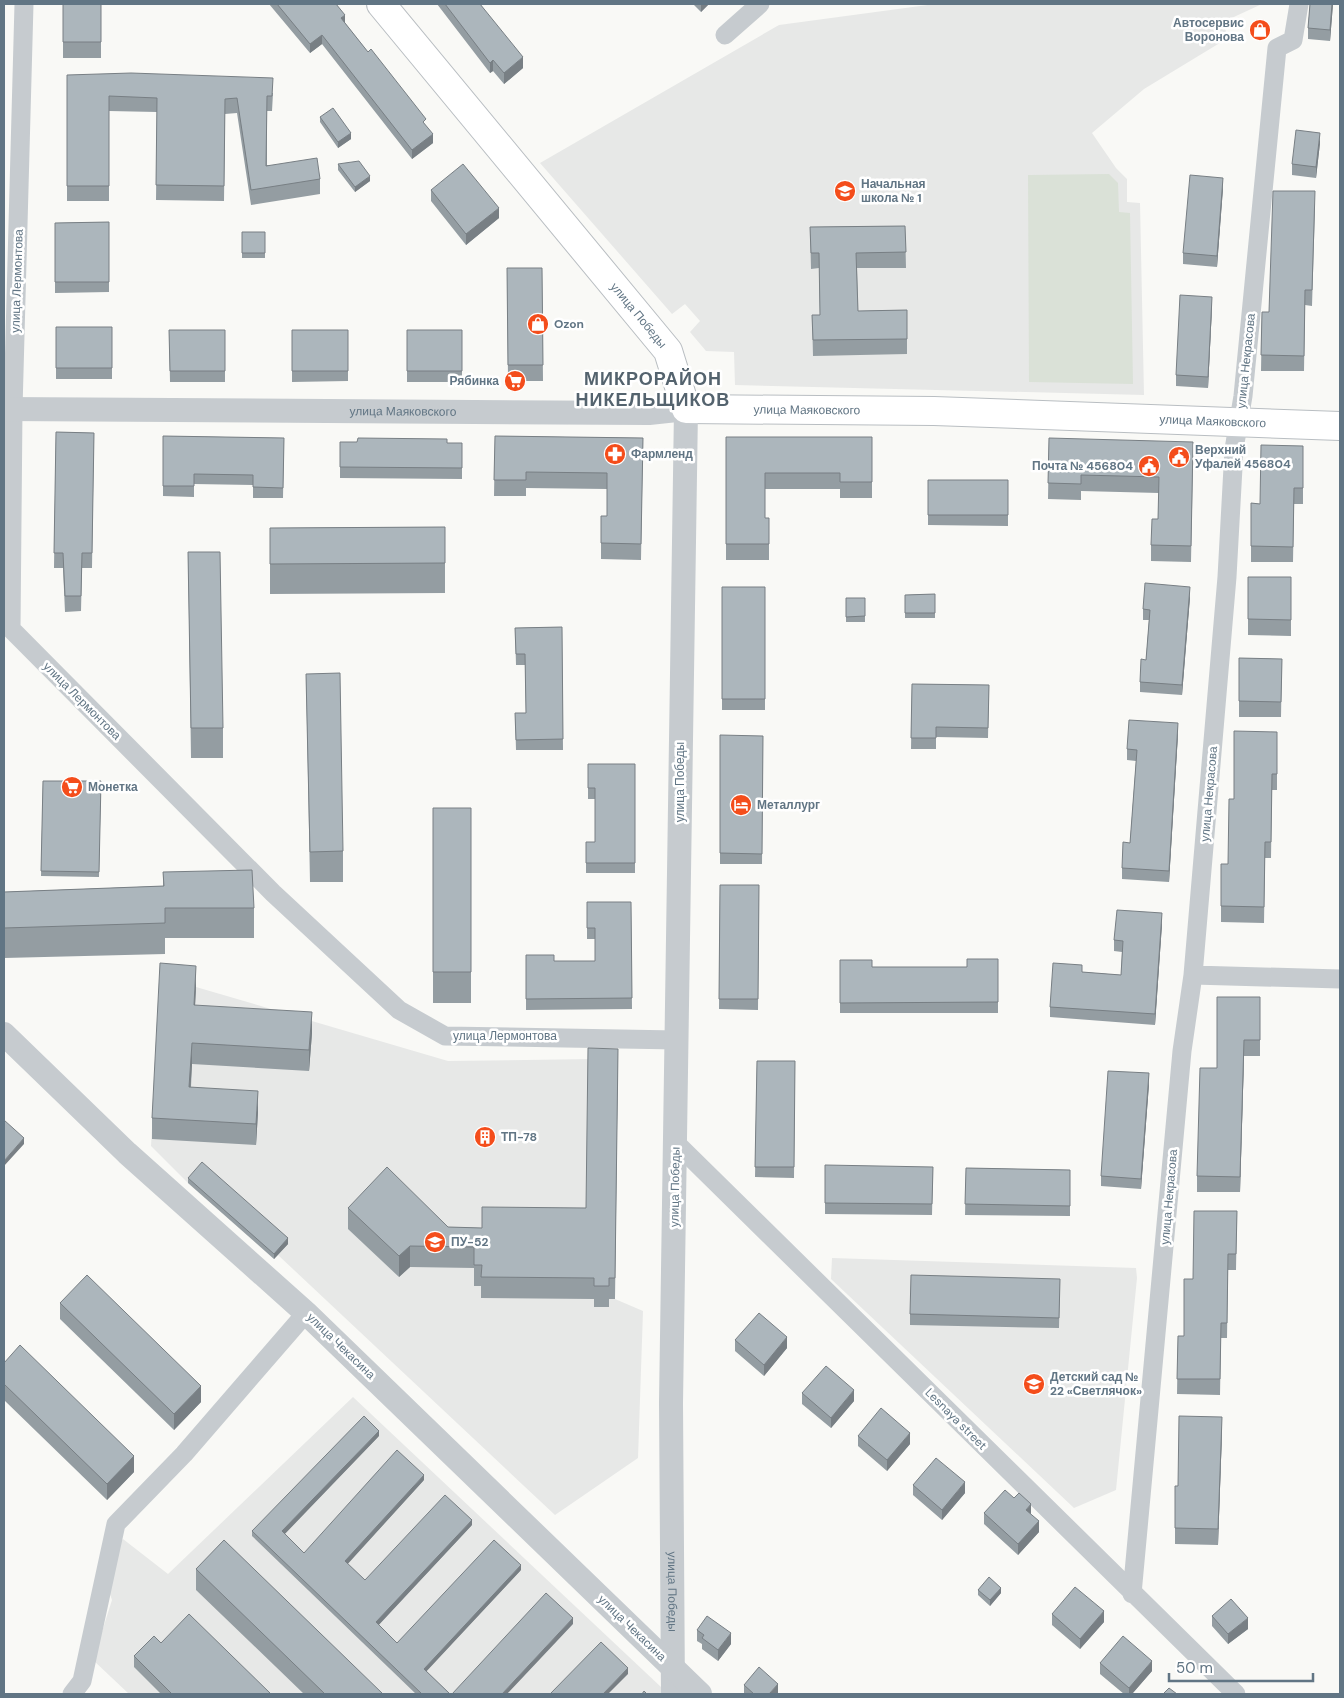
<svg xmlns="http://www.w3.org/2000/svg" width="1344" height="1698" font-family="'DM Sans',sans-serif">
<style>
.built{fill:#e7e8e7}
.green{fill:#dae1d7}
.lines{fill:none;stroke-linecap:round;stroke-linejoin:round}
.primary-casing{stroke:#b9bec2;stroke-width:30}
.minor{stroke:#c6cbcf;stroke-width:19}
.tertiary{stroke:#c6cbcf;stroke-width:24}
.primary{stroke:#fff;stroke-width:28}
.wall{fill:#949da2}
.shaded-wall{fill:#787f84}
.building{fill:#acb6bc;stroke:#787f84}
.labels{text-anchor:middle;stroke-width:5;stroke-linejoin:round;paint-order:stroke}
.poi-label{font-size:12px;font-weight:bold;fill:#617584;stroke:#fff;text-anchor:start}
.street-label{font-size:12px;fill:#617584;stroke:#fff}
.district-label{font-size:18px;font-weight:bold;letter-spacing:1px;fill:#54636e;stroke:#fff}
</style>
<rect width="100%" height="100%" fill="#f9f9f6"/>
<!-- built -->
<path class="built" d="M935 4H1262L1223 22 1228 38 1144 89 1092 133 1116 168 1127 179V202L1140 203 1144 395 735 385 734 352 706 351 690 332 700 321 685 304 672 314 540 163 779 25Z
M160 984 196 987 448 1061 593 1059 618 1070 615 1299 643 1311 638 1458 555 1515 278 1255 274 1259 188 1183 151 1146Z
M832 1258 1136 1268 1137 1278 1116 1490 1074 1508 831 1279Z
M353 1397 661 1687V1694H129L93 1660 112 1600 100 1564 123 1539 168 1574Z"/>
<!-- green -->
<path class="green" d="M1109 174 1118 183 1119 212 1130 213 1133 384 1029 382 1028 175Z"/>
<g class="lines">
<!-- primary casing -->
<g class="primary-casing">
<g id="primary">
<path id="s2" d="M381 4 668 351 686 409 934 411 1340 426"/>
</g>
</g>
<!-- minor -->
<path class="minor" d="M24 4 13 409 11 629 273 893 399 1010 445 1036 677 1040
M725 35 760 4
M1193 975 1340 979
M676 1143 1236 1694
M1132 1594 1182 1051 1193 975 1227 577 1234 449 1243 396 1277 48 1293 40 1299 4
M72 1694 82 1681 116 1524 184 1454 306 1313"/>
<!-- tertiary -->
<g class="tertiary">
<path id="s1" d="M4 409 649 413 686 409 671 1403 673 1694"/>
<path d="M4 1034 127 1153 306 1313 700 1694"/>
</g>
<!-- primary -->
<use href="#primary" class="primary"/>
</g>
<!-- wall -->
<path class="wall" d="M63 4H101V58H63Z
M269 4H336L345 23 426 126 433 143 412 159 322 44 310 53Z
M437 4H480L523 68 504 84 493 71 490 73Z
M693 4H709L701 12Z
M1310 4H1333L1330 41 1308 39V28Z
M67 75 273 93 272 111H267V165L320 179V194L251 205 237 113 225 114 224 201 156 200 157 112 109 111V201H67Z
M320 117 351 139 338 148 320 122Z
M1320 143 1316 178 1292 175V164Z
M338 164 370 181 355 192 338 170Z
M1223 188 1217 267 1183 264V253Z
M431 190 499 218 466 245 431 201Z
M1315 207 1312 306 1305 305 1304 371H1261L1262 312H1269Z
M109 222V292L55 293V223Z
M905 226 906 268H857L858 311 907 310V354L813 356 812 315H820L819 268 811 269 810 227Z
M242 232H265V258H242Z
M507 268H542L543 381H508Z
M1212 307 1208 388 1176 386V375Z
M56 327H112V379H56Z
M169 330H225V382H170Z
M292 330H348V381L292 382Z
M407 330H462V382H407Z
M56 432 94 433 92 568H82L81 611 65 612 63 568H54Z
M163 436 284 438 283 498H253V485L194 484V497L163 496Z
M495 436 643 438 641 560 601 559V516H607V489L526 488V496H494Z
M726 437H872V498H840V489H765V518H769V560H726Z
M1049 438 1193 458 1191 562 1151 561V545L1158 519 1159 493 1081 491V500L1048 499Z
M447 443H462V479L340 478V467Z
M1303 446V504H1294L1293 562H1251V503L1260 504Z
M928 480H1008V526L928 525Z
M445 527V593L270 594V528Z
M188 552 223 728V758H191Z
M1248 577H1291V636L1248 635Z
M765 587V710H722V699Z
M935 594V618H905V595Z
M1190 597 1182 695 1140 692V682L1146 660 1149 620H1143V609Z
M846 598H865V622H846Z
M562 627 563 750H516L515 713H526L525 665H516L515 628Z
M1239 658 1282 659 1281 717H1239Z
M306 674 343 851V882H310Z
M912 684 989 685 988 738 936 737V749H911Z
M1277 732V790H1272L1271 858H1265L1264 923 1221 922V864H1228L1234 799Z
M1178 734 1169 882 1122 879V868L1130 843 1136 761 1127 760V749Z
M763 736 762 864H720V853Z
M588 764H635V873H586V842H595V799H588Z
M43 781H101L99 877 41 876Z
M433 808H471V1003H433Z
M163 872 254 908V938H165V954L4 958V892L163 886Z
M720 885H759L758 1010 719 1009Z
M587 902H631L632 1009 526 1010V955L554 961H595V939H587Z
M1162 924 1155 1025 1050 1017V1007L1082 972 1121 975 1122 952 1114 951V940Z
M998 959V1013H840V960L872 967H967Z
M196 987 195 1005 312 1033 309 1071 192 1064 191 1087 258 1112 256 1145 152 1139V1118Z
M1260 997V1056H1244L1240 1192H1197V1176L1217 1068Z
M618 1049 615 1299H609V1307H594V1299L481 1298V1286H474V1268L410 1267 399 1277 348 1229V1208L448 1227 482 1228 586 1208Z
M757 1061H795L794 1178 755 1177Z
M1149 1084 1141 1189 1101 1186V1176Z
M933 1167 932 1215 825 1214V1203Z
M966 1168 1070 1170V1216L965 1215Z
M188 1178 288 1244 274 1259 188 1183Z
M1237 1211 1236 1270H1228L1227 1338H1221L1220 1395 1177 1394 1178 1336H1184L1193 1279Z
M1060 1279 1059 1328 910 1325V1314Z
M60 1303 201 1402 174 1430 60 1319Z
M735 1340 787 1348 764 1376 735 1351Z
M4 1363 134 1472 107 1500 4 1400Z
M802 1393 854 1401 831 1428 802 1404Z
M1222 1432 1218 1545 1175 1544V1486H1178Z
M379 1436 284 1534 304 1553 424 1480 347 1564 365 1580 472 1525 378 1625 397 1643 521 1570 426 1671 450 1694H416L252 1536V1531Z
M858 1436 910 1444 887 1471 858 1446Z
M913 1485 965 1493 942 1520 913 1495Z
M984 1513 1031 1515 1039 1532 1018 1555 984 1524Z
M196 1569 383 1694H304L196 1590Z
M978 1590 1001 1593 990 1606 978 1595Z
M1052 1614 1104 1622 1080 1649 1052 1625Z
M1212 1616 1248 1629 1228 1644 1212 1626Z
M697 1630 731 1644 718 1661 702 1649V1644L697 1641Z
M161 1643 271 1694H161L134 1667V1656Z
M1100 1663 1152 1671 1132 1694H1124L1100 1674Z
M744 1685 778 1694H744Z"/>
<!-- shaded-wall -->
<path class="shaded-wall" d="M701 4H709L701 12Z
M1332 4H1333L1330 41V30Z
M345 15V25L341 18Z
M322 35V44L310 53V44Z
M523 57V68L504 84V73Z
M493 60V71L490 73V63Z
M351 133V139L338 148V142Z
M1320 133V143L1316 178V167Z
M433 134V143L412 159V150Z
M370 176V181L355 192V187Z
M1223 178V188L1217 267V256Z
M499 208V218L466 245V234Z
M1212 297V307L1208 388V377Z
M1190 587V597L1182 695V685Z
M1178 723V734L1169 882V871Z
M1162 913V924L1155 1025V1014Z
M196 966V987L194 1026V1005Z
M312 1012V1033L309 1071V1050Z
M1244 1040V1056L1240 1192V1177Z
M192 1043V1064L189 1108V1087Z
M1149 1073V1084L1141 1189V1179Z
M258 1091V1112L256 1145V1124Z
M24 1138V1144L4 1166V1161Z
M288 1238V1244L274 1259V1254Z
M410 1246V1267L399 1277V1256Z
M787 1337V1348L764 1376V1365Z
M201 1386V1402L174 1430V1414Z
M854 1390V1401L831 1428V1418Z
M1222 1417V1432L1218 1545V1529Z
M379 1431V1436L282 1537V1531Z
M910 1433V1444L887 1471V1460Z
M134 1456V1472L107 1500V1484Z
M424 1475V1480L345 1567V1561Z
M965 1482V1493L942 1520V1510Z
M1031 1504V1515L1026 1510Z
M472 1520V1525L376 1628V1622Z
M1039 1521V1532L1018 1555V1544Z
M521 1565V1570L424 1674V1669Z
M1001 1588V1593L990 1606V1600Z
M1104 1611V1622L1080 1649V1639Z
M573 1618V1624L507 1694H502Z
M1248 1618V1629L1228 1644V1634Z
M731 1633V1644L718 1661V1650Z
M1152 1661V1671L1132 1694H1129V1688Z
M628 1668V1674L608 1694H603Z
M778 1684V1694H769Z"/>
<!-- building -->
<path class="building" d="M63 4H101V42H63Z
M277 4H336L345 15 341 18 368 52 371 49 426 119 423 122 433 134 412 150 322 35 310 44Z
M445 4H480L523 57 504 73 493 60 490 63Z
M1310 4H1332L1330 30 1308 28Z
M131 73 273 78 272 96H267L266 166 317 158 320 179 251 190 237 98 225 99 224 186 156 185 157 98 109 96V186H67V75Z
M333 108 351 133 338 142 320 117Z
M1296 130 1320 133 1316 167 1292 164Z
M359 161 370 176 355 187 338 164Z
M463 164 499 208 466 234 431 190Z
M1190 175 1223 178 1217 256 1183 253Z
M1273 191H1315L1312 290H1305L1304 356 1261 355 1262 312H1269Z
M109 222V282H55V223Z
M905 226 906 252 856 253 858 311 907 310V339L813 340 812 315H820L819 253H811L810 227Z
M242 232H265V253H242Z
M507 268H542L543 365H508Z
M1180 295 1212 297 1208 377 1176 375Z
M56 327H112V368H56Z
M169 330H225V371H170Z
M292 330H348V371H292Z
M407 330H462V371H407Z
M56 432 94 433 92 553H82L81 596H65L63 553H54Z
M163 436 284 438 283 488 253 487V475L194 474V486H163Z
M495 436 643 438 641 544 601 543V516H607V473L526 472V480H494Z
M726 437H872V482H840V473H765V518H769V544H726Z
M358 438 447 439V443H462V468L340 467V442H357Z
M1049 438 1193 442 1191 546 1151 545 1152 519H1158L1159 477 1081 475V484L1048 483Z
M1261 445 1303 446V488H1294L1293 547 1251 546V503L1260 504Z
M928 480H1008V515H928Z
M445 527V563L270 564V528Z
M188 552H220L223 728H191Z
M1248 577H1291V620L1248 619Z
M1145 583 1190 587 1182 685 1140 682 1141 659 1146 660 1150 610 1143 609Z
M722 587H765V699H722Z
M935 594V613H905V595Z
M846 598H865V616L846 617Z
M562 627 563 739 516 740 515 713H526L525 654H516L515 628Z
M1239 658 1282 659 1281 702 1239 701Z
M340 673 343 851 310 852 306 674Z
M912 684 989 685 988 728 936 727V738H911Z
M1129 720 1178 723 1169 871 1122 868 1123 842 1130 843 1137 750 1127 749Z
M1234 731 1277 732V774H1272L1271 842H1265L1264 907 1221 906V864H1228L1229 799H1234Z
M720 735 763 736 762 854 720 853Z
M588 764H635V863H586V842H595V788H588Z
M43 781H101L99 872 41 871Z
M433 808H471V972H433Z
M252 870 254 908H165V923L4 928V892L164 886 163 872Z
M720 885H759L758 999H719Z
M587 902H631L632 998 526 999V955H554V961H595V928H587Z
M1117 910 1162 913 1155 1014 1050 1007 1053 963 1082 965V972L1121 975 1123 941 1114 940Z
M967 959H998V1002L840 1003V960H872V967H967Z
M160 963 196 966 194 1005 312 1012 309 1050 192 1043 189 1087 258 1091 256 1124 152 1118Z
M1217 997H1260V1040H1244L1240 1177 1197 1176 1200 1068H1217Z
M588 1048 618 1049 615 1278H609V1286H594V1278L481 1277 482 1265H474V1247L410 1246 399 1256 348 1208 387 1167 448 1227 482 1228V1207L586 1208Z
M757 1061H795L794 1167H755Z
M1108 1071 1149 1073 1141 1179 1101 1176Z
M4 1120 24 1138 4 1161Z
M202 1162 288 1238 274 1254 188 1178Z
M825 1165 933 1167 932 1204 825 1203Z
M966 1168 1070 1170V1206L965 1204Z
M1194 1211H1237L1236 1254H1228L1227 1323H1221L1220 1379H1177L1178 1336H1184V1279H1193Z
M87 1275 201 1386 174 1414 60 1303Z
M911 1275 1060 1279 1059 1318 910 1314Z
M759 1313 787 1337 764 1365 735 1340Z
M20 1345 134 1456 107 1484 4 1384V1363Z
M826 1366 854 1390 831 1418 802 1393Z
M881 1408 910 1433 887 1460 858 1436Z
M364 1416 379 1431 282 1531 304 1553 397 1450 424 1475 345 1561 365 1580 445 1495 472 1520 376 1622 397 1643 494 1540 521 1565 424 1669 450 1694H422L252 1531Z
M1179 1416 1222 1417 1218 1529 1175 1528V1486H1178Z
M936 1458 965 1482 942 1510 913 1485Z
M1005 1490 1014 1498 1019 1493 1031 1504 1026 1510 1039 1521 1018 1544 984 1513Z
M224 1540 383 1694H325L196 1569Z
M989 1577 1001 1588 990 1600 978 1590Z
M1075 1587 1104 1611 1080 1639 1052 1614Z
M546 1593 573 1618 502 1694H452Z
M1231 1599 1248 1618 1228 1634 1212 1616Z
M189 1614 271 1694H172L134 1656 154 1636 161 1643Z
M707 1616 731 1633 718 1650 702 1638 704 1635 697 1630Z
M1123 1636 1152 1661 1129 1688 1100 1663Z
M601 1642 628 1668 603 1694H550Z
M759 1667 778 1684 769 1694H754L744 1685Z
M1169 1688 1177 1694H1163Z
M644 1691 647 1694H642Z"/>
<!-- icons -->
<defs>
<g id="shop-disc" transform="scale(1.125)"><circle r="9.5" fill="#f44d1b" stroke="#fff"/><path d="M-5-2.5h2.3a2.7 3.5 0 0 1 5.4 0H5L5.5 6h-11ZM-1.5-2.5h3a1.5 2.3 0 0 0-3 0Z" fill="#fff"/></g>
<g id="school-disc" transform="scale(1.125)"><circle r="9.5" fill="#f44d1b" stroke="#fff"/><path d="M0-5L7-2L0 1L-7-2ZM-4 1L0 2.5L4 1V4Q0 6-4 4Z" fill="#fff"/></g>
<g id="supermarket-disc" transform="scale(1.125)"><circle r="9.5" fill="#f44d1b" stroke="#fff"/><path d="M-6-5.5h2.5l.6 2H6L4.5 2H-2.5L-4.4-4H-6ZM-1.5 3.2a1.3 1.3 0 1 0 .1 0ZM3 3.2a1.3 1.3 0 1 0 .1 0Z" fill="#fff"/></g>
<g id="pharmacy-disc" transform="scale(1.125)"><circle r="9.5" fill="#f44d1b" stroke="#fff"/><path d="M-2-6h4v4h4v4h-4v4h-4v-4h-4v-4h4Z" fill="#fff"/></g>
<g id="civic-disc" transform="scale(1.125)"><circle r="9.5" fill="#f44d1b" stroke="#fff"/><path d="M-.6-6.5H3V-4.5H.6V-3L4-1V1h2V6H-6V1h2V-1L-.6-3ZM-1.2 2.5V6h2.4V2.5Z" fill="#fff"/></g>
<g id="hotel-disc" transform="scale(1.125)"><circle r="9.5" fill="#f44d1b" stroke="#fff"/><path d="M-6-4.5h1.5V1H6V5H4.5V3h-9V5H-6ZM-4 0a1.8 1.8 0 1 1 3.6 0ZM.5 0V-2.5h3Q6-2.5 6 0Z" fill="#fff"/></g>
<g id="building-disc" transform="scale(1.125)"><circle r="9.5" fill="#f44d1b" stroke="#fff"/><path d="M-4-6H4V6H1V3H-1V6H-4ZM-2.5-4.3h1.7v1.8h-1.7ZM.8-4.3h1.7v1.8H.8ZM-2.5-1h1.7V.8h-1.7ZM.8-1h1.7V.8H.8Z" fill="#fff"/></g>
<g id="university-disc" transform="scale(1.125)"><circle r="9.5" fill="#f44d1b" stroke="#fff"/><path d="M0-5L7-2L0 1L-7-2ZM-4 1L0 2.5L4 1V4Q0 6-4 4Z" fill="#fff"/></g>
</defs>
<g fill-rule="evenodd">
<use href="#shop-disc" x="1260" y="30"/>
<use href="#school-disc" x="845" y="191"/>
<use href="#shop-disc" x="538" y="324"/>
<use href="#supermarket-disc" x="515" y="381"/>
<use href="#pharmacy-disc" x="615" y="454"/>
<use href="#civic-disc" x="1179" y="457"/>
<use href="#civic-disc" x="1149" y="466"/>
<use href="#supermarket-disc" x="72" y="787"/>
<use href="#hotel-disc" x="741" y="805"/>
<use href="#building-disc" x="485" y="1137"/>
<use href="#university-disc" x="435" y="1242"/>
<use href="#school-disc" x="1034" y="1384"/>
</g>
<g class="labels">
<!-- poi labels -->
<g class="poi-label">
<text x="1244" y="27" text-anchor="end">Автосервис<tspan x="1244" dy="14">Воронова</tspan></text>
<text x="861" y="188">Начальная<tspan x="861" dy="14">школа № 1</tspan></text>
<text x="554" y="328">Ozon</text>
<text x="499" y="385" text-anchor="end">Рябинка</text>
<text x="1195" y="454">Верхний<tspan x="1195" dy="14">Уфалей 456804</tspan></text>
<text x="631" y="458">Фармленд</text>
<text x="1133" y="470" text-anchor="end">Почта № 456804</text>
<text x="88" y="791">Монетка</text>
<text x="757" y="809">Металлург</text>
<text x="501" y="1141">ТП-78</text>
<text x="451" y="1246">ПУ-52</text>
<text x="1050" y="1381">Детский сад №<tspan x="1050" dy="14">22 «Светлячок»</tspan></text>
</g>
<!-- street labels -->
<g class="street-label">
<text transform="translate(17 281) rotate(-88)" y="4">улица Лермонтова</text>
<text dy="4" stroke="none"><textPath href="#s2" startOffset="404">улица Победы</textPath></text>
<text transform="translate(1246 361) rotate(-84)" y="4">улица Некрасова</text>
<text dy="4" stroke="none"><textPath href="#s2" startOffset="632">улица Маяковского</textPath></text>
<text dy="4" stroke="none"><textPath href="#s1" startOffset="399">улица Маяковского</textPath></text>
<text dy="4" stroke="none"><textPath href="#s2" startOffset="1038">улица Маяковского</textPath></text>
<text transform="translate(82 701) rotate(45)" y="4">улица Лермонтова</text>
<text transform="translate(680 782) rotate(-90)" y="4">улица Победы</text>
<text transform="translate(1209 794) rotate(-85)" y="4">улица Некрасова</text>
<text x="505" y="1040">улица Лермонтова</text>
<text transform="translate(675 1187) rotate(-89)" y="4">улица Победы</text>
<text transform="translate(1169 1197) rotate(-85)" y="4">улица Некрасова</text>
<text transform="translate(341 1346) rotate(44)" y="4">улица Чекасина</text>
<text transform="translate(956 1419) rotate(45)" y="4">Lesnaya street</text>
<text dy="4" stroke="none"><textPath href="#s1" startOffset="1865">улица Победы</textPath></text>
<text transform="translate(632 1628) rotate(44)" y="4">улица Чекасина</text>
</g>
<!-- district labels -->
<g class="district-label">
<text x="653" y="385">МИКРОРАЙОН<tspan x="653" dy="21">НИКЕЛЬЩИКОВ</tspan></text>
</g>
</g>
<!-- border -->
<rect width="1344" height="1698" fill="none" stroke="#617584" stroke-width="10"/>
<!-- scale -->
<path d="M1169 1673v8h144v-8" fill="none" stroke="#617584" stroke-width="2.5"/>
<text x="1176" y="1673" font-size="15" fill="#617584" stroke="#ffffff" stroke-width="4" paint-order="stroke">50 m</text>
</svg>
